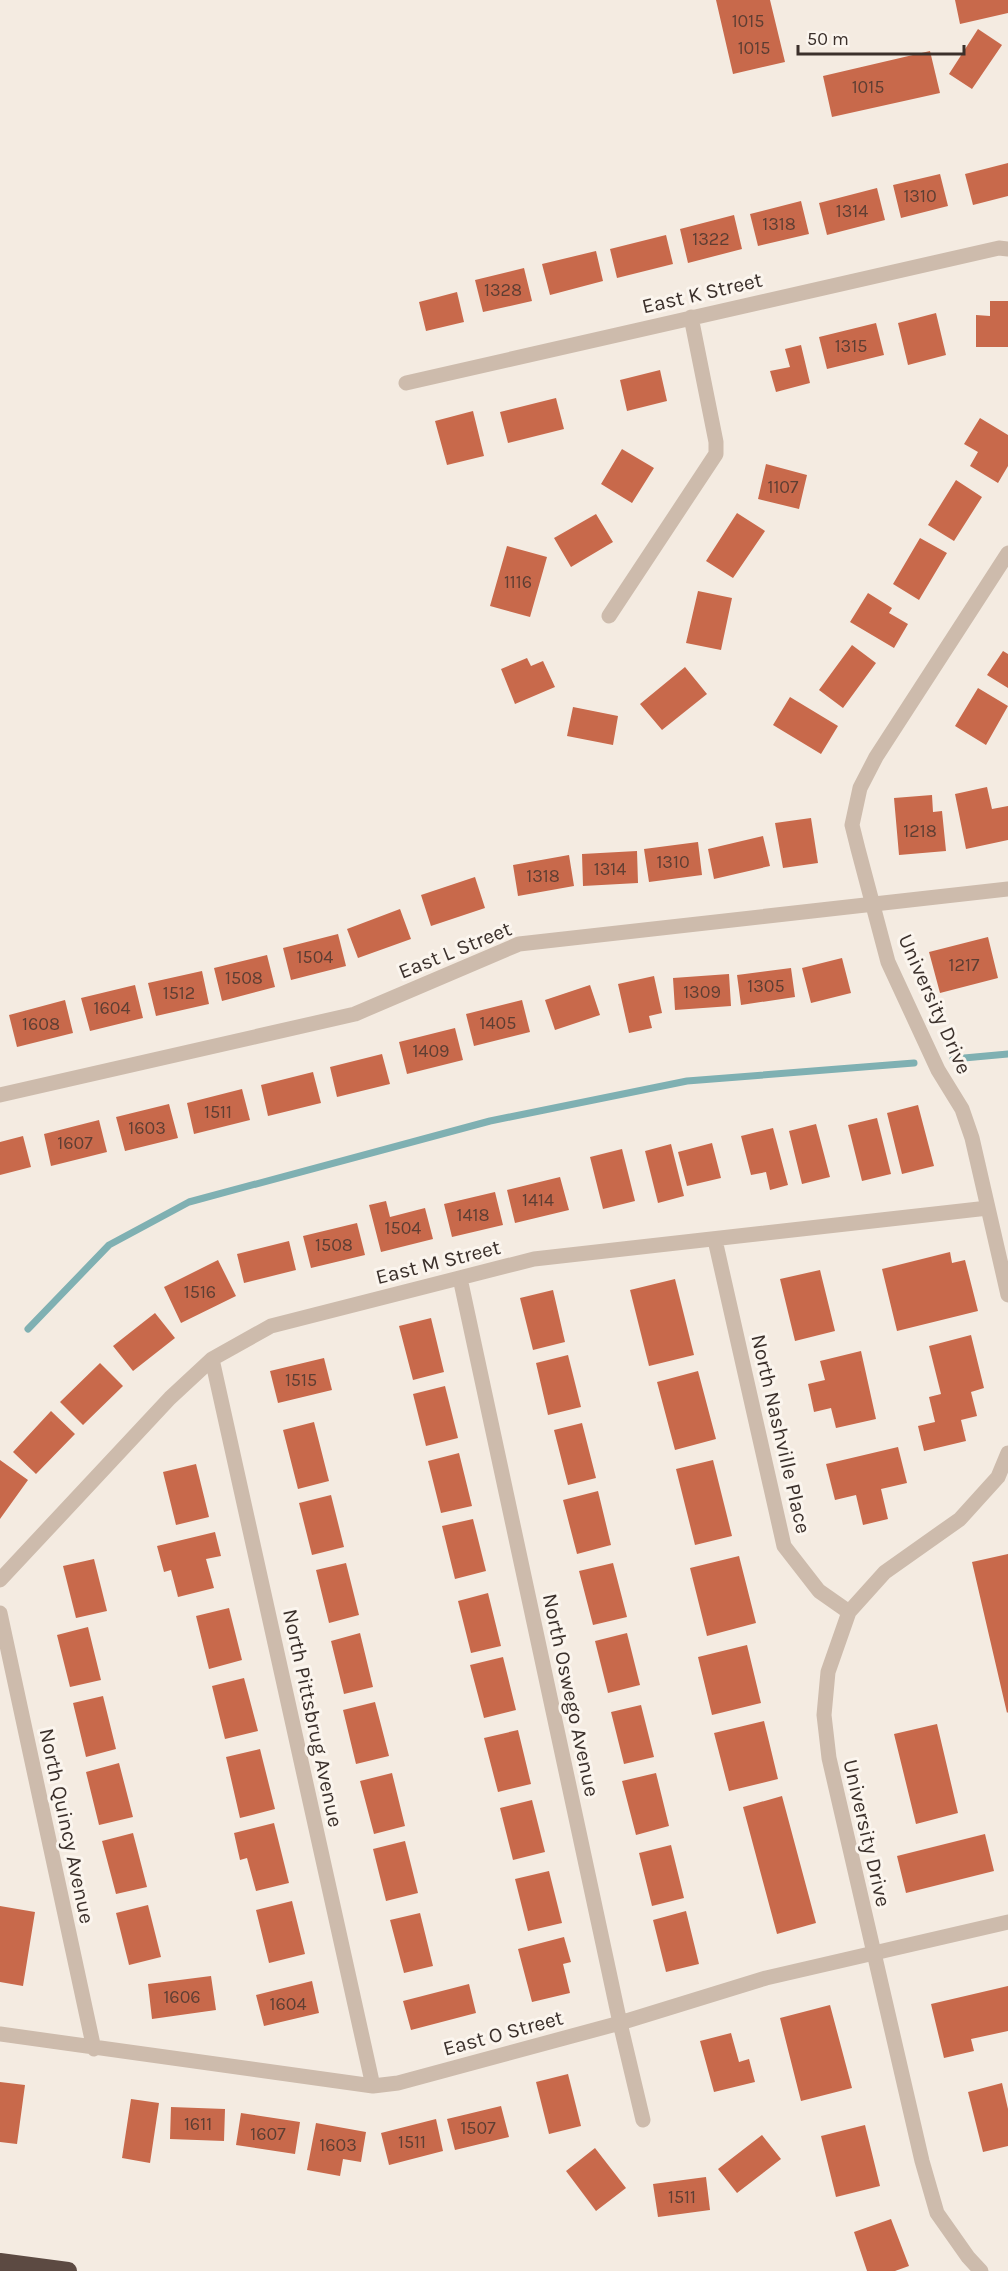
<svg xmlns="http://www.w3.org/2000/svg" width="1008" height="2271" font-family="Karla,sans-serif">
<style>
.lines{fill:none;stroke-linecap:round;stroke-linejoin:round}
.stream{stroke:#7fb0b2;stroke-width:7}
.building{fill:#c8694b}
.minor{stroke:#cdbbac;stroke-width:15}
.motorway{stroke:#5c4a42;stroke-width:18}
.labels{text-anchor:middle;stroke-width:6;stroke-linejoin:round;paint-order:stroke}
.number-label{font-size:18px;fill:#5e3e33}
.street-label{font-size:21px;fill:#3b302b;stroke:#fbf5ee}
</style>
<rect width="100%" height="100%" fill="#f4ebe1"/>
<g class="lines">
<!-- stream -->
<path class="stream" d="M953 1059 1008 1054
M28 1329 109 1245 189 1202 490 1121 687 1081 914 1063"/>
</g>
<!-- building -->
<path class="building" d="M716 0H770L785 62 733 74Z
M955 0H1008V13L960 24Z
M978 29 1002 45 972 89 949 74Z
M930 51 940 93 832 117 823 76Z
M1008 163V196L973 205 965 174Z
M940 174 948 206 901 218 893 185Z
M877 188 885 220 827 235 819 203Z
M801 201 809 234 758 246 750 214Z
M734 215 742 249 688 263 680 229Z
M666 235 673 264 617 278 610 249Z
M596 251 603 281 550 295 542 264Z
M524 268 532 301 483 312 475 280Z
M457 292 464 322 426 331 419 302Z
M990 301H1008V347H976V315L990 316Z
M936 313 946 355 908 365 898 323Z
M876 323 884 355 827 369 819 337Z
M801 345 810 383 776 392 770 371 790 367 785 349Z
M660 370 667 401 627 411 620 380Z
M556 398 564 429 508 443 500 412Z
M473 411 484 456 447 465 435 421Z
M980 418 1008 435V466L998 483 970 466 978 452 964 444Z
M622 449 654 468 632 503 601 484Z
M766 464 807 475 799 509 758 499Z
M956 480 982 497 954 541 928 525Z
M737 513 765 531 733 578 706 561Z
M596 514 613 542 571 567 554 538Z
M920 538 947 553 919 600 893 584Z
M507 546 547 557 530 617 490 606Z
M698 591 732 598 721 650 686 643Z
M868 593 892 608 889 613 908 624 894 648 850 622Z
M852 645 876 663 843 708 819 690Z
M1003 651 1008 654V688L987 675Z
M527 658 531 666 543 661 555 687 515 704 501 669Z
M685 667 707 694 662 730 640 704Z
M978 688 1008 706 986 745 955 726Z
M790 697 838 726 821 754 773 725Z
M573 707 618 716 613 745 567 736Z
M987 787 992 809 1008 806V840L966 849 955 794Z
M932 795 933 812 942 811 946 851 899 855 894 798Z
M811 818 818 863 783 868 775 823Z
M763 836 770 866 714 879 708 849Z
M698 842 702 875 649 882 644 849Z
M637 851 638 883 583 886 582 854Z
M569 855 574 886 518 896 513 865Z
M475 877 485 908 431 926 421 895Z
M400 909 411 939 358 958 347 929Z
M338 934 346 966 291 980 283 948Z
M988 937 998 978 940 993 929 952Z
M267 955 275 987 222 1001 214 968Z
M842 958 851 993 811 1003 802 968Z
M791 968 795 997 741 1005 737 975Z
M202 971 209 1004 156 1016 148 983Z
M729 974 731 1006 675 1010 673 978Z
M654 976 662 1013 649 1016 652 1028 629 1033 618 984Z
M135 985 143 1018 90 1031 81 998Z
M590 985 600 1015 555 1030 545 1000Z
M65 1000 73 1033 17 1047 9 1015Z
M522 1000 530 1032 474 1046 466 1014Z
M455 1028 463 1060 407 1074 399 1042Z
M382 1054 390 1084 337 1097 330 1067Z
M313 1072 321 1103 268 1116 261 1085Z
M242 1089 250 1120 194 1134 187 1103Z
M169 1104 178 1138 125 1151 116 1117Z
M918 1105 934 1166 902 1174 887 1113Z
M877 1118 891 1174 862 1181 848 1125Z
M99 1120 107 1152 51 1166 44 1134Z
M816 1124 830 1177 802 1184 789 1131Z
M773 1128 788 1185 770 1190 766 1172 751 1175 741 1136Z
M23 1136 31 1167 0 1175V1142Z
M712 1143 721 1178 687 1186 678 1152Z
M671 1144 684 1196 658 1203 645 1151Z
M622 1149 635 1201 603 1209 590 1157Z
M560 1177 569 1210 515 1223 507 1190Z
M495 1192 503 1225 452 1237 444 1204Z
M386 1201 390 1217 425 1208 433 1239 381 1252 369 1205Z
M357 1223 365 1255 311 1268 303 1236Z
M289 1241 296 1270 244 1283 237 1254Z
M950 1252 952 1263 965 1260 978 1311 897 1331 882 1269Z
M218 1260 236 1296 181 1323 164 1287Z
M820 1270 835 1331 795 1341 780 1279Z
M675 1279 694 1355 649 1366 630 1290Z
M553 1290 565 1342 533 1350 520 1298Z
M155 1313 175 1338 133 1371 113 1346Z
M431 1318 444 1372 413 1380 399 1326Z
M971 1335 984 1388 971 1392 977 1416 961 1420 966 1441 924 1451 918 1426 935 1422 929 1397 941 1394 929 1346Z
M861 1351 876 1419 836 1428 831 1408 814 1412 808 1384 825 1380 820 1361Z
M568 1355 581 1407 548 1415 536 1363Z
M324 1358 332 1390 278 1403 270 1371Z
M100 1363 123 1386 83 1425 60 1402Z
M698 1371 716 1439 675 1450 657 1382Z
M445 1386 458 1438 426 1446 413 1394Z
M51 1411 75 1434 36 1474 13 1452Z
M314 1422 329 1481 298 1489 283 1430Z
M582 1423 596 1478 568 1485 554 1430Z
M898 1447 907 1483 881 1489 888 1519 863 1525 856 1495 835 1500 826 1464Z
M459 1453 472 1506 441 1513 428 1461Z
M0 1460 28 1480 0 1519Z
M713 1460 732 1536 695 1545 676 1469Z
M196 1464 209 1517 176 1525 163 1472Z
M598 1491 611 1545 577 1554 563 1500Z
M331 1495 344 1547 312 1555 299 1503Z
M473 1519 486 1571 455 1579 442 1526Z
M215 1532 221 1556 206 1559 214 1588 178 1597 171 1570 164 1572 157 1546Z
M1008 1554V1712L1007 1713 972 1562Z
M739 1556 756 1623 707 1636 690 1568Z
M94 1559 107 1611 76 1618 63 1566Z
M346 1563 359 1615 329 1623 316 1570Z
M613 1563 627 1617 593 1625 579 1571Z
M488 1593 501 1646 471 1653 458 1601Z
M229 1608 242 1660 209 1669 196 1616Z
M88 1627 101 1680 70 1687 57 1635Z
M360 1633 373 1687 344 1694 331 1641Z
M627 1633 640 1685 608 1693 595 1641Z
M747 1645 761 1703 712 1715 698 1657Z
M503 1657 516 1710 484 1718 470 1665Z
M244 1678 258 1731 225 1739 212 1686Z
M103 1696 116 1749 86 1757 73 1703Z
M375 1702 389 1756 356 1764 343 1710Z
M641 1705 654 1757 624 1764 611 1712Z
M764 1721 778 1779 729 1791 714 1733Z
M937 1724 958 1813 916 1824 894 1734Z
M518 1730 531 1784 498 1792 484 1738Z
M260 1749 275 1809 240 1818 226 1757Z
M119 1763 133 1817 99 1825 86 1772Z
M392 1773 405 1826 374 1834 360 1781Z
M656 1773 669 1826 636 1835 622 1781Z
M782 1796 816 1923 777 1934 743 1807Z
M532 1800 545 1852 513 1860 500 1808Z
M274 1823 289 1883 256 1891 247 1858 240 1860 234 1833Z
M133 1833 147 1887 116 1894 102 1841Z
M985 1834 994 1871 906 1893 897 1856Z
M405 1841 418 1893 386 1901 373 1849Z
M671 1845 684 1898 652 1906 639 1853Z
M549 1871 562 1923 528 1931 515 1879Z
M292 1901 305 1954 269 1963 256 1910Z
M148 1905 161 1957 129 1965 116 1913Z
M0 1906 35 1912 23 1986 0 1982Z
M686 1911 699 1964 666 1972 653 1920Z
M420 1913 433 1966 404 1973 390 1920Z
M564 1937 571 1962 563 1964 570 1993 532 2002 518 1949Z
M211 1976 216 2010 152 2019 148 1984Z
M312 1981 319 2013 264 2026 256 1995Z
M469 1984 476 2013 411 2030 403 2001Z
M1008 1986V2031L971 2039 974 2051 944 2058 931 2004Z
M830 2005 852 2088 801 2101 780 2018Z
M731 2033 739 2062 749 2059 755 2082 714 2092 700 2041Z
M568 2074 581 2126 549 2134 536 2082Z
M0 2082 25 2085 17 2144 0 2142Z
M1002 2083 1008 2109V2146L983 2152 968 2092Z
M131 2099 159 2103 150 2163 122 2158Z
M501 2106 509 2137 455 2150 447 2119Z
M171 2107 225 2109 224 2141 170 2139Z
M241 2113 300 2122 295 2154 236 2145Z
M436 2119 443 2151 389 2165 381 2133Z
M316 2123 366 2132 361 2162 343 2159 340 2176 307 2170Z
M865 2125 880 2186 836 2197 821 2136Z
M762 2135 781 2159 737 2193 718 2169Z
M595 2148 626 2188 596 2211 566 2171Z
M706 2177 710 2210 658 2217 653 2184Z
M891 2219 909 2266 895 2271H867L854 2232Z"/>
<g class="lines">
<!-- minor -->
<path class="minor" d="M406 383 999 248 1008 249
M1008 553 876 757 860 788 852 825 858 849 888 962 938 1070 962 1109 972 1138 1008 1295
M609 616 716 454V442L691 317
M0 1095 355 1014 519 944 1008 889
M715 1240 784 1546 819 1591 849 1612
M460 1278 620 2023 643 2120
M212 1359 373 2086
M0 1580 170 1398 212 1359 271 1326 534 1259 988 1208
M0 1613 94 2049
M0 2034 373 2086 398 2083 620 2023 766 1978 1008 1922
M981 2271 968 2257 937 2213 922 2161 829 1758 824 1715 828 1672 849 1612 885 1572 960 1519 998 1477 1008 1453"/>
<!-- motorway -->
<path class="motorway" d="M0 2262 68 2271"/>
</g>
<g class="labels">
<!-- number labels -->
<g class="number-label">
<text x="748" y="27">1015</text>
<text x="754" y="54">1015</text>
<text x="868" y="93">1015</text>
<text x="920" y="202">1310</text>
<text x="852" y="217">1314</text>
<text x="779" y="230">1318</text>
<text x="711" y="245">1322</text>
<text x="503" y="296">1328</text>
<text x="851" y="352">1315</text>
<text x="783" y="493">1107</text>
<text x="518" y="588">1116</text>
<text x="920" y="837">1218</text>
<text x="673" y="868">1310</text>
<text x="610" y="875">1314</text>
<text x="543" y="882">1318</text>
<text x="315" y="963">1504</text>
<text x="964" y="971">1217</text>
<text x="244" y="984">1508</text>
<text x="766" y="992">1305</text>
<text x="702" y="998">1309</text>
<text x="179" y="999">1512</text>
<text x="112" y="1014">1604</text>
<text x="498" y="1029">1405</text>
<text x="41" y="1030">1608</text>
<text x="431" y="1057">1409</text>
<text x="218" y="1118">1511</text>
<text x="147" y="1134">1603</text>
<text x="75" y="1149">1607</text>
<text x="538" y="1206">1414</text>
<text x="473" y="1221">1418</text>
<text x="403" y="1234">1504</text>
<text x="334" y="1251">1508</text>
<text x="200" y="1298">1516</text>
<text x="301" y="1386">1515</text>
<text x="182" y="2003">1606</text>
<text x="288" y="2010">1604</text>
<text x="198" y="2130">1611</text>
<text x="478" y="2134">1507</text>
<text x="268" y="2140">1607</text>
<text x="412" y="2148">1511</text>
<text x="338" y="2151">1603</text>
<text x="682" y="2203">1511</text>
</g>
<!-- street labels -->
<g class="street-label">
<text transform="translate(702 293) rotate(-13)" y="7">East K Street</text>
<text transform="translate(455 950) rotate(-22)" y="7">East L Street</text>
<text transform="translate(935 1004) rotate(66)" y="7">University Drive</text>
<text transform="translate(438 1262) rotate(-14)" y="7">East M Street</text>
<text transform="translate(781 1434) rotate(77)" y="7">North Nashville Place</text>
<text transform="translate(571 1695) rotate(78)" y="7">North Oswego Avenue</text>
<text transform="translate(313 1718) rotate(78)" y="7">North Pittsbrug Avenue</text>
<text transform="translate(67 1826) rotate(78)" y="7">North Quincy Avenue</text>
<text transform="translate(867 1833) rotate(77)" y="7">University Drive</text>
<text transform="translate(503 2033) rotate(-15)" y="7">East O Street</text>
</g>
</g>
<!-- scale -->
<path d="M798 45v9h166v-9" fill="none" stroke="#3b302b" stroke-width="3"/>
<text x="807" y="45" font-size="18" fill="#3b302b" stroke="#fbf5ee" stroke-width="4.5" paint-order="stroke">50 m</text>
</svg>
